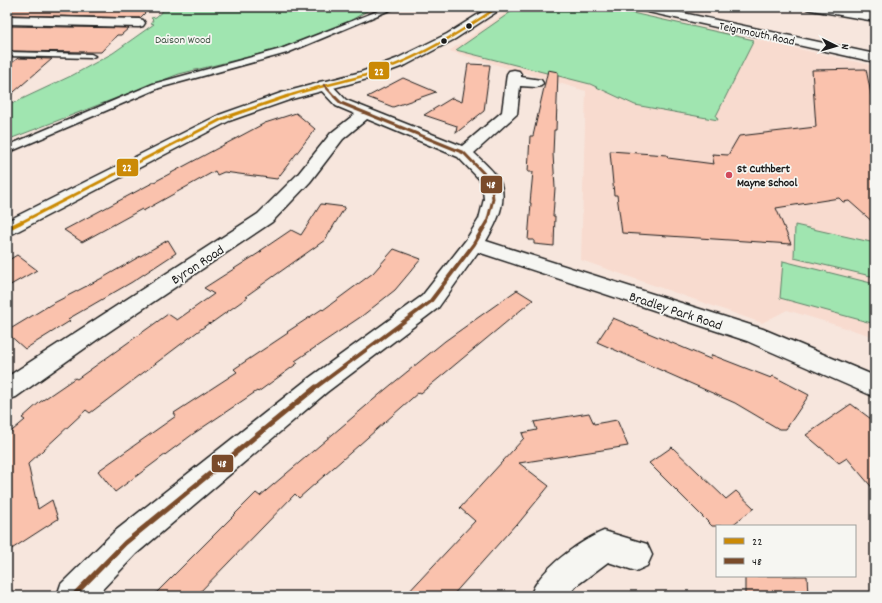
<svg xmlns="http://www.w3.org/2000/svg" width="882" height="603" font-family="Dekko,sans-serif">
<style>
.built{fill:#f8dbcf}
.green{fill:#a0e5b0;stroke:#5e8066}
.building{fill:#fac2ad;stroke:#1c1c1c}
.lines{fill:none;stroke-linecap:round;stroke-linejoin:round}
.service-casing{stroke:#1c1c1c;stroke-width:3}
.minor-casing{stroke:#1c1c1c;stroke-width:3}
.tertiary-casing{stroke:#1c1c1c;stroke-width:3}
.secondary-casing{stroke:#1c1c1c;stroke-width:3}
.service{fill:#f6f6f2;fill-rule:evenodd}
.minor{fill:#f6f6f2;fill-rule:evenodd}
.tertiary{fill:#f6f6f2;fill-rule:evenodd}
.secondary{fill:#f6f6f2;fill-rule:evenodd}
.bus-1-far2-casing{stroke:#f6f6f2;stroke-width:4}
.bus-1-far1-casing{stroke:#f6f6f2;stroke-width:5.5}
.bus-1-casing{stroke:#f6f6f2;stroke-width:7}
.bus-2-far3-casing{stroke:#f6f6f2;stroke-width:4}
.bus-2-far2-casing{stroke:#f6f6f2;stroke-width:5.5}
.bus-2-far1-casing{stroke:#f6f6f2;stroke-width:7}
.bus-2-casing{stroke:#f6f6f2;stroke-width:8}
.bus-1-far2{stroke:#cb8a06;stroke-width:2.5}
.bus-1-far1{stroke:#cb8a06;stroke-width:3}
.bus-1{stroke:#cb8a06;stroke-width:4}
.bus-2-far3{stroke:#7a4b2a;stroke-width:2.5}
.bus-2-far2{stroke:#7a4b2a;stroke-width:3}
.bus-2-far1{stroke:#7a4b2a;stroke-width:4}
.bus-2{stroke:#7a4b2a;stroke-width:5}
.bus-dot{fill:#1c1c1c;stroke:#f6f6f2;stroke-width:1.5}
.poi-dot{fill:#d1495b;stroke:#f6f6f2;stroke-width:1.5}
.labels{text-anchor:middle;stroke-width:3.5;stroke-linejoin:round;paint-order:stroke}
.far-street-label{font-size:12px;fill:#1c1c1c;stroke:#f6f6f2}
.far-park-label{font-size:12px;fill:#445848;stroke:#f6f6f2}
.far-poi-label{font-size:12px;font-weight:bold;fill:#1c1c1c;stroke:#f6f6f2;text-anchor:start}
.street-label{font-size:14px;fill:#1c1c1c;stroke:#f6f6f2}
.line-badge{stroke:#f6f6f2;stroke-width:1.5}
.badge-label{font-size:11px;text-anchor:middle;font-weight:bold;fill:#fff}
</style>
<rect width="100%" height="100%" fill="#f7e6dd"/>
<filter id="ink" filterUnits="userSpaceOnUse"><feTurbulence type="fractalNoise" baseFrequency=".025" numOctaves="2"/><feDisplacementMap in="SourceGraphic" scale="8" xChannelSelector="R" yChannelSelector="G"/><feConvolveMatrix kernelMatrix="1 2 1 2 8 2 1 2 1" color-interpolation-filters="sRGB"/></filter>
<g filter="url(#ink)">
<!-- built -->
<path class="built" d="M514 7H611L875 66V337L787 310 762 323 581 260 586 91 449 51Z"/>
<!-- green -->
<path class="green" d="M167 7H374L348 22 315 36 272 51 179 74 7 140V106L73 75 113 53 154 24 151 23 153 20 151 18 156 17Z
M518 7 531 9 559 7H605L754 40 716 116 718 120 635 105 590 84 456 50Z
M795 225 875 243V277L794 258Z
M783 261 875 284V324L780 298Z"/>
<!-- building -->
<path class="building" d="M7 8 103 10 147 11 140 18 7 15Z
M7 26 129 28 121 35H117L101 52H90L7 51Z
M18 58 52 59 7 98V67Z
M468 64 490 65 484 111 456 133 457 126 424 115 452 98 462 102Z
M866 69 875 114V224L849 201 843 202 839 198 776 208 791 244 622 233 617 195H614L610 151 667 155 668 158 714 164 712 154 728 155 739 136 816 127 812 70Z
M548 70 558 72 556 130H554L553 154 555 188 553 216H555L554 246 534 244V240H528L531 203H530L533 172H528L530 136H533Z
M403 78 436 92 393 107 367 97Z
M296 113 315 129 277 179 224 172 217 175 215 171 143 211 142 209 82 242 64 230 265 123Z
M321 204 345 207 325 240 246 296 248 297 210 324 209 323 90 413 86 410 28 464 38 509 52 500 58 519 7 552V435L25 420 22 418 40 402 75 378 77 379 168 314 177 320 214 294 204 288 262 251H260L291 230 301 235Z
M168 240 176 253 132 282 68 319 70 321 25 349 7 333V331L50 305 106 276Z
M394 249 421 259 395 290 362 316 295 361 298 363 258 392 257 391 193 434 115 492 98 471 176 416 174 413 237 372 234 369 288 333 287 332 322 309 323 310 373 273Z
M17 255 37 270 7 287V261Z
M517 290 533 300 421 393 419 392 299 498 295 494 196 596H153L256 493 260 496 386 389 445 341Z
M613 318 710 359 712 355 771 378 773 376 809 395 786 429H779L735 403 597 342Z
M851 404 875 422V491L847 458 839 463 806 435Z
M589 413 594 424 617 420 628 446 519 463 549 486 517 525 516 524 452 596H405L475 521 460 508 524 438 522 433 537 430 534 422Z
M672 447 726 499 736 491 754 508 731 526H712L649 463Z
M745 576H807L808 596H745Z"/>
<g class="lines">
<!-- service casing -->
<g class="service-casing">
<path id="service" d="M388 7H397L287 53 159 88 7 153V146L153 84 281 49Z
M7 52 91 54 95 56 91 58 7 56Z"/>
</g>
<!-- minor casing -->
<g class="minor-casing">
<path id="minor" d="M805 7H833L875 13V21L811 10 807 9Z
M7 16 139 19 143 20 145 23 143 26 139 27 7 24Z
M514 70 519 71 521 74V77L541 80 543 83 541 86 536 87 520 86 517 114 474 153C481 160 495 172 499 180 509 200 496 224 486 241L763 329 875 376V397L747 341 478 252 438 308 327 392 136 554 96 596H57L61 584 114 532 309 378 422 296 466 240 479 219 484 199 482 182 458 157 367 119 343 139 310 182 272 222 98 339 16 397 7 400V377L258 214 298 174 331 133 355 114 336 106 319 88 317 85 319 82 324 81 329 82 346 100 462 146 502 112 507 74 509 71Z
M604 531 647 544 652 555 647 566 636 571 608 562 576 586 568 596H531C532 592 533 588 536 584 548 564 582 540 604 531Z"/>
</g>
<!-- tertiary casing -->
<g class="tertiary-casing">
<path id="tertiary" d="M490 7H504L455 39 406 65 371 78 292 99 229 121 14 233 7 235V221L219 115 281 93 361 72 396 59 447 34Z"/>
</g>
<!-- secondary casing -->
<g class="secondary-casing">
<path id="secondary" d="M633 7H655L875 54V62L639 10 635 9Z"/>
</g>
<!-- service -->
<use href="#service" class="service"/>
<!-- minor -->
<use href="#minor" class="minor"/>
<!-- tertiary -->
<use href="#tertiary" class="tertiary"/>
<!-- secondary -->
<use href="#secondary" class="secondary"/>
<!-- bus-1-far2 casing -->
<g class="bus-1-far2-casing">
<path id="bus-1-far2" d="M285 97C317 86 351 81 382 70 424 55 462 31 498 7"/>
</g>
<!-- bus-1-far1 casing -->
<g class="bus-1-far1-casing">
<path id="bus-1-far1" d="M20 223 224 118 288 96"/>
</g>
<!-- bus-1 casing -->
<g class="bus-1-casing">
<path id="bus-1" d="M7 229 21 222"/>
</g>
<!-- bus-2-far3 casing -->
<g class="bus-2-far3-casing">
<path id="bus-2-far3" d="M324 85 335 97"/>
</g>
<!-- bus-2-far2 casing -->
<g class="bus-2-far2-casing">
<path id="bus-2-far2" d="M334 96 341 103 464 153 491 181 493 199 487 223"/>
</g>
<!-- bus-2-far1 casing -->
<g class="bus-2-far1-casing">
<path id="bus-2-far1" d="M315 388 430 302 474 244 487 222"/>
</g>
<!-- bus-2 casing -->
<g class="bus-2-casing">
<path id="bus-2" d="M73 596 125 543 316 387"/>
</g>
<!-- bus-1-far2 -->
<use href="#bus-1-far2" class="bus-1-far2"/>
<!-- bus-1-far1 -->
<use href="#bus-1-far1" class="bus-1-far1"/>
<!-- bus-1 -->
<use href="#bus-1" class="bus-1"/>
<!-- bus-2-far3 -->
<use href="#bus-2-far3" class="bus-2-far3"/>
<!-- bus-2-far2 -->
<use href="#bus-2-far2" class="bus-2-far2"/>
<!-- bus-2-far1 -->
<use href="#bus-2-far1" class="bus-2-far1"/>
<!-- bus-2 -->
<use href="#bus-2" class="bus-2"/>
</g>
</g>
<!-- markers -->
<g class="bus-dot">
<circle cx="469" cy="26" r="3.5"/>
<circle cx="444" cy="41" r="3.5"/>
</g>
<circle class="poi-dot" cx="729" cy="175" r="4"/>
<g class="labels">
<!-- far-street labels -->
<g class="far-street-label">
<text transform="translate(757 33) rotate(12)" y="4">Teignmouth Road</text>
</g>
<!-- far-park labels -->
<g class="far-park-label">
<text x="183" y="43">Daison Wood</text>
</g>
<!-- far-poi labels -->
<g class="far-poi-label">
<text x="737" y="172">St Cuthbert<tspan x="737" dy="14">Mayne School</tspan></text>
</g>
<!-- street labels -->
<g class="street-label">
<text transform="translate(197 264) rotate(-33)" y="5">Byron Road</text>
<text transform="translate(676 310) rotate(18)" y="5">Bradley Park Road</text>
</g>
</g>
<g class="line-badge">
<rect x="368" y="61" width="22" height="19" rx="4" fill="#cb8a06"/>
<rect x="116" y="158" width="23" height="19" rx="4" fill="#cb8a06"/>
<rect x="480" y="175" width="23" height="19" rx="4" fill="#7a4b2a"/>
<rect x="211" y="454" width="23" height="19" rx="4" fill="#7a4b2a"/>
</g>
<g class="badge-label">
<text x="379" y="75">22</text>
<text x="127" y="171">22</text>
<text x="491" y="188">48</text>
<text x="222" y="467">48</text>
</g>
<!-- margin -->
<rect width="882" height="603" fill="none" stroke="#f6f6f2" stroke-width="24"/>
<rect x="12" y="12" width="858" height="579" fill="none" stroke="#1c1c1c" stroke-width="1.5" filter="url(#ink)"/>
<!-- legend -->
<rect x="716" y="525" width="140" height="52" fill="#f6f6f2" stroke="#9f9f9c"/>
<rect x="724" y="538" width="20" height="6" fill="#cb8a06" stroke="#9f9f9c"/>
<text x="752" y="545" font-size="12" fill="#1c1c1c">22</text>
<rect x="724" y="558" width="20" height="6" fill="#7a4b2a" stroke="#9f9f9c"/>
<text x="752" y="565" font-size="12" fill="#1c1c1c">48</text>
<!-- north arrow -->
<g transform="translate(836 46) rotate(95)" stroke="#f6f6f2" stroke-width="3" paint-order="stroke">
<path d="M0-3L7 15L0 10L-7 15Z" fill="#1c1c1c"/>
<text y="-6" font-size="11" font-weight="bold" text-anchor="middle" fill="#1c1c1c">N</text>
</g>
</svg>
